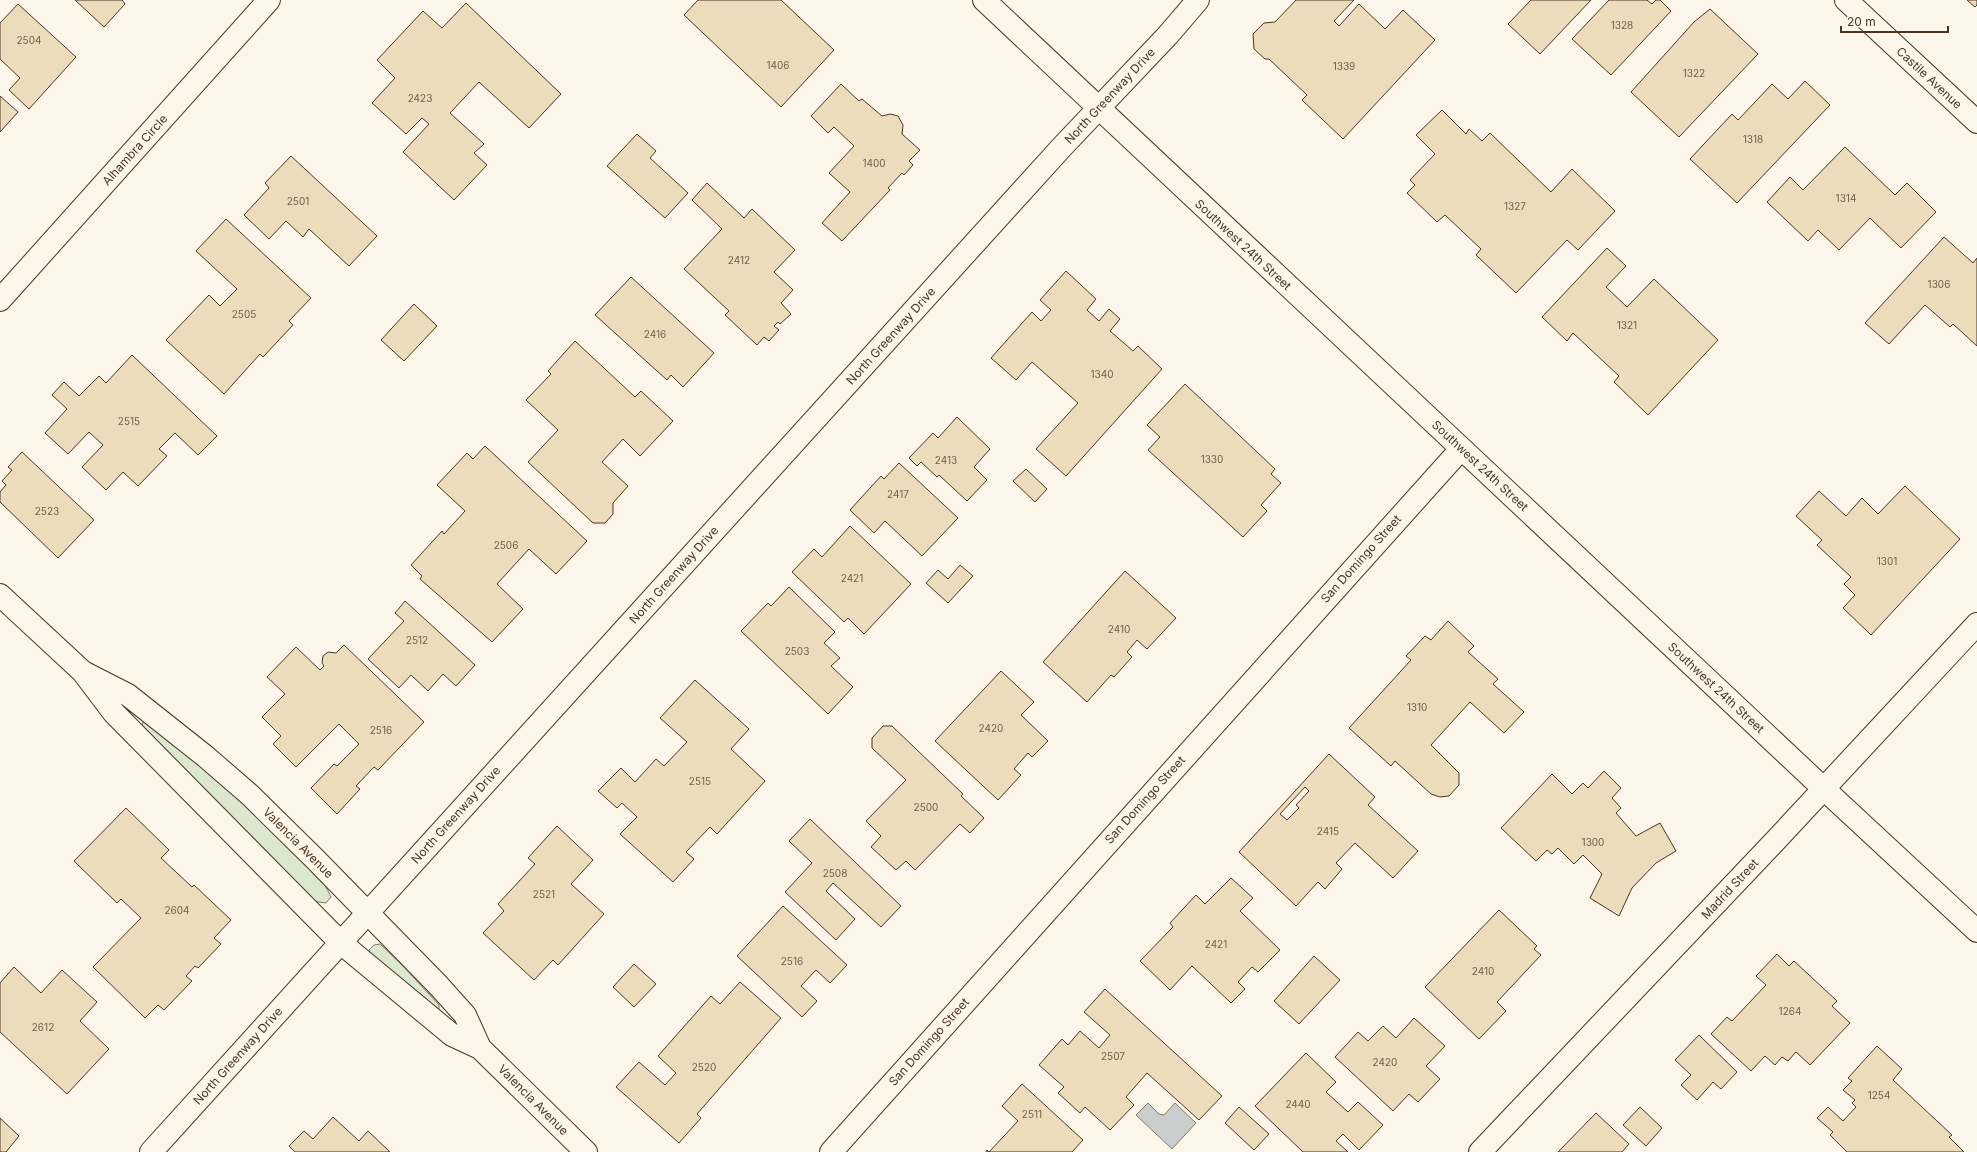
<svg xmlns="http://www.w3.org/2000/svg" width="1977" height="1152" font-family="Inter,sans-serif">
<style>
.green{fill:#dce7d0;stroke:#887966}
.water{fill:#c9cecd;stroke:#887966}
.building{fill:#ecdcbc;stroke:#4a3520;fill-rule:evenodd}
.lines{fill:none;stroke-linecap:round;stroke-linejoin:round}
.minor-casing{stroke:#4a3520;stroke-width:24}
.tertiary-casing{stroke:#4a3520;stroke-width:24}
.minor{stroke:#fbf6e9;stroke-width:22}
.tertiary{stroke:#fbf6e9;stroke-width:22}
.labels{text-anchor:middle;stroke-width:3;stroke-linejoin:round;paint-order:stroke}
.number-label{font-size:10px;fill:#725f47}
.street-label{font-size:12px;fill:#4a3520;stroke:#fbf6e9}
</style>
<rect width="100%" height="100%" fill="#fbf6e9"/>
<!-- green -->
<path class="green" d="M143 722H147L236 795 324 883 331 897 326 903 312 901 142 727Z
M380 944 403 966 439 1005V1009L433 1008 370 956 369 950 374 945Z"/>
<!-- water -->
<path class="water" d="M1148 1103 1159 1114 1164 1115 1175 1103 1196 1123 1172 1149 1136 1115Z"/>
<!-- building -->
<path class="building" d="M75 0H122L125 4 104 27Z
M698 0H781L834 50 781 107 684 15Z
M1296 0H1354L1334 21 1339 26 1359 4 1385 29 1403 10 1435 40 1343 139 1302 100 1307 95 1269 59H1265L1254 49 1253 34 1264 23 1275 22Z
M1531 0H1591L1540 54 1508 24Z
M1609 0H1647L1652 4 1656 0H1660L1671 11 1611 75 1572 39Z
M1967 0H1977V5L1975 7Z
M466 3 561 94 529 128 479 82 450 113 484 144 474 153 487 165 454 200 403 152 429 124 422 118 406 134 372 103 395 78 377 60 423 11 442 28Z
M18 4 76 57 29 109 9 90 20 78 0 59V23Z
M1710 9 1758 54 1679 137 1631 92 1694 22Z
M1805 81 1830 105 1737 203 1690 159 1732 114 1738 120 1772 84 1788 99Z
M841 84 859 101 862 99 882 116 890 114 898 116 903 125 902 134 920 150 909 161 913 165 904 175 902 173 888 188 890 190 842 241 822 223 850 192 829 173 854 146 834 127 828 133 811 116Z
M0 96 18 112 0 132Z
M1442 110 1466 134 1469 129 1482 141 1490 133 1551 192 1572 169 1615 211 1578 250 1567 240 1516 293 1476 255 1481 249 1445 215 1437 222 1407 193 1415 185 1410 180 1435 154 1416 135Z
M637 134 656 151 650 158 688 193 665 218 607 166Z
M1845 147 1895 195 1907 183 1936 212 1901 248 1870 218 1839 250 1818 230 1808 241 1767 202 1790 177 1803 190Z
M291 156 377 236 349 266 309 229 303 237 286 221 269 239 244 215 269 188 265 183Z
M707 183 744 218 752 209 795 250 774 272 793 290 781 303 791 314 780 324 778 322 774 326 779 330 769 341 764 337 757 345 725 315 729 311 684 269 722 229 692 200Z
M226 219 311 298 289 321 293 325 263 357 260 354 224 394 166 340 209 295 220 306 237 289 196 251Z
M1944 237 1973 263 1977 258V346L1953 324 1950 327 1925 305 1889 344 1865 323Z
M1607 248 1626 266 1606 287 1627 307 1654 279 1718 340 1648 415 1614 382 1619 376 1573 333 1567 341 1542 317Z
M1066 271 1096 299 1087 310 1099 321 1109 309 1120 319 1110 331 1133 351 1138 346 1162 369 1066 476 1036 449 1078 403 1032 362 1016 380 991 358 1032 312 1041 321 1051 310 1040 300Z
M631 277 714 353 683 387 671 375 667 380 595 315Z
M414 304 437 326 404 361 381 340Z
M575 341 635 397 641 391 673 421 640 456 623 439 602 462 628 486 613 503V514L605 523H593L528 462 558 430 526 400 551 374 548 371Z
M132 355 217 436 198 455 175 433 159 449 167 456 138 486 123 472 106 490 82 467 103 445 89 432 68 454 45 433 67 409 52 395 64 382 79 396 99 376 106 383Z
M1185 384 1275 469 1271 474 1281 483 1261 505 1267 511 1243 537 1148 450 1160 437 1147 425Z
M957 417 990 449 974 467 987 480 967 501 939 475 937 477 921 462 917 466 909 458 933 433 938 438Z
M485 446 587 541 556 574 529 549 497 584 523 609 492 642 420 579 422 576 411 565 442 531 444 534 465 511 437 485 467 453 473 459Z
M22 452 94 520 58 558 0 502V492L6 485 2 481 12 470 8 467Z
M899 463 958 518 922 556 885 521 874 533 850 510 881 476 884 479Z
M1026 469 1047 489 1035 502 1013 481Z
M1905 486 1960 539 1871 635 1843 608 1855 595 1844 584 1851 577 1817 545 1822 540 1796 516 1819 491 1846 516 1862 498 1878 514Z
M850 526 911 584 864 634 848 618 844 622 792 572 814 549 822 557Z
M960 565 973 576 948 603 926 583 938 570 948 579Z
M1125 571 1176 618 1147 649 1137 640 1127 652 1132 657 1114 677 1111 675 1087 702 1043 662Z
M789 587 835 632 824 643 840 658 831 666 853 687 828 714 741 631 768 603 771 606Z
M405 601 475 665 456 686 443 674 428 691 411 675 399 688 368 659 404 621 395 613Z
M1448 621 1474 646 1468 652 1498 679 1493 684 1524 712 1504 733 1470 702 1431 745 1459 773V785L1449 796 1440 797 1431 794 1395 761 1391 766 1349 728 1411 660 1406 656 1425 636 1431 640Z
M344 645 424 722 378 770 374 767 356 786 360 789 337 814 311 788 334 764 337 766 359 744 339 724 296 767 273 744 281 736 262 717 285 694 267 677 296 647 320 670 324 666 322 663 323 656 328 652 336 653Z
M1001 671 1034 702 1021 715 1048 741 1032 757 1028 753 1014 769 1021 775 998 800 935 741Z
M695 680 749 729 731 749 765 781 717 834 710 827 686 852 694 859 673 882 620 834 637 817 622 803 617 808 598 791 621 768 635 782 656 759 664 766 687 742 660 718Z
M883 726H892L963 794 961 796 984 818 970 833 960 824 915 870 906 861 896 870 871 847 881 836 866 821 906 780 872 748V738Z
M1329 754 1375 797 1368 805 1418 851 1393 878 1355 843 1336 863 1342 869 1325 889 1318 882 1296 906 1239 852ZM1305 787 1309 791 1296 805 1299 808 1287 820 1280 814Z
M1604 771 1621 788 1612 798 1621 808 1616 813 1636 836 1660 823 1676 851 1656 863 1632 888 1619 916 1590 898 1602 874 1583 855 1574 864 1558 848 1552 854 1547 850 1536 861 1501 828 1552 774 1572 794 1583 783 1588 788Z
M126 808 169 850 161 858 192 887 194 885 231 920 214 938 221 944 198 968 195 966 186 976 192 981 164 1010 158 1005 145 1018 93 967 141 918 121 899 117 903 74 861Z
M810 819 901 906 881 927 833 883 826 891 855 919 836 940 785 892 812 863 789 841Z
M557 826 593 860 571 884 604 914 558 965 553 960 534 980 483 933 504 911 498 904 535 864 528 858Z
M1231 878 1253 898 1240 911 1280 950 1258 972 1252 967 1238 982 1245 989 1231 1003 1192 966 1170 990 1140 961 1173 927 1170 923 1196 895 1205 904Z
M783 906 847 965 830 983 816 970 801 986 817 1001 802 1017 737 956Z
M1499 910 1537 946 1534 949 1541 955 1497 1002 1506 1011 1479 1039 1425 987Z
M1777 954 1789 966 1794 961 1837 1001 1832 1006 1850 1023 1810 1065 1796 1052 1788 1061 1782 1057 1775 1065 1765 1056 1751 1071 1711 1034 1727 1017 1732 1021 1766 985 1756 976Z
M1314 956 1340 980 1299 1024 1274 1001Z
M634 964 656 984 634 1007 613 987Z
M14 967 41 993 62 970 97 1002 80 1021 109 1049 67 1094 0 1032V983Z
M740 982 781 1018 697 1114 701 1118 679 1143 616 1087 639 1062 665 1085 676 1073 658 1056 711 996 720 1004Z
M1105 989 1222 1096 1199 1120 1147 1073 1126 1097 1134 1105 1110 1130 1085 1107 1080 1113 1058 1093 1064 1087 1039 1065 1062 1039 1068 1045 1080 1031 1099 1048 1110 1035 1084 1012Z
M1414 1018 1445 1046 1426 1066 1440 1079 1418 1102 1409 1094 1393 1111 1335 1057 1358 1032 1368 1041 1383 1026 1396 1038Z
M1699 1035 1737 1072 1721 1089 1713 1082 1697 1100 1681 1085 1691 1075 1675 1060Z
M1877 1046 1902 1069 1893 1080 1952 1135 1949 1137 1964 1152H1847L1830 1135 1833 1132 1817 1118 1828 1107 1843 1121 1856 1107 1852 1103 1855 1100 1843 1090 1852 1081 1848 1078Z
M1306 1053 1336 1082 1326 1092 1348 1112 1358 1102 1383 1125 1359 1150 1343 1134 1336 1141 1348 1152H1303L1255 1106Z
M1022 1084 1083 1140 1072 1152H986L987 1150 989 1152 1018 1121 1002 1106Z
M1239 1107 1269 1134 1254 1150 1225 1123Z
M1640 1107 1662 1128 1646 1146 1623 1125Z
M1596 1113 1629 1144 1622 1152H1558Z
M333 1117 359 1141 368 1131 390 1152H295L289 1146 304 1131 313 1139Z
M0 1118 19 1136 6 1152H0Z"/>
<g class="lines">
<!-- minor casing -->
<g class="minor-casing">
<path id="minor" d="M1846 0 1977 122
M0 595 83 672 114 713 341 943 452 1035 480 1048
M83 672 128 695 205 756 250 795 316 860 439 986 465 1015 480 1048 586 1152
M151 1152 1061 148 1168 35 1198 0
M831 1152 1461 449
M1480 1152 1777 839 1977 624"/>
</g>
<!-- tertiary casing -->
<g class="tertiary-casing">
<path id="tertiary" d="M984 0 1824 789 1977 931
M0 300 269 0"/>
</g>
<!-- minor -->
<use href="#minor" class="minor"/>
<!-- tertiary -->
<use href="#tertiary" class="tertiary"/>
</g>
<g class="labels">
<!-- number labels -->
<g class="number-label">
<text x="1622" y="29">1328</text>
<text x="29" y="44">2504</text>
<text x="778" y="69">1406</text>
<text x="1344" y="70">1339</text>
<text x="1694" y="77">1322</text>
<text x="420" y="102">2423</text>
<text x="1753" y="143">1318</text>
<text x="874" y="167">1400</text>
<text x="1846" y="202">1314</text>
<text x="298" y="205">2501</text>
<text x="1515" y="210">1327</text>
<text x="739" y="264">2412</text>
<text x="1939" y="288">1306</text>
<text x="244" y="318">2505</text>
<text x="1627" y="329">1321</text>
<text x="655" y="338">2416</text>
<text x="1102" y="378">1340</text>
<text x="129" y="425">2515</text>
<text x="1212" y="463">1330</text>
<text x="946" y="464">2413</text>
<text x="898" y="498">2417</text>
<text x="47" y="515">2523</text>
<text x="506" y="549">2506</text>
<text x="1887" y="565">1301</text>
<text x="852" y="582">2421</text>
<text x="1119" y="633">2410</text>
<text x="417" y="644">2512</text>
<text x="797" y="655">2503</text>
<text x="1417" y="711">1310</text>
<text x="991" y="732">2420</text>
<text x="381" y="734">2516</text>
<text x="700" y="785">2515</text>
<text x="926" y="811">2500</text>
<text x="1328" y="835">2415</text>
<text x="1593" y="846">1300</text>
<text x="835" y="877">2508</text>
<text x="544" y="898">2521</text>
<text x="177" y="914">2604</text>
<text x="1216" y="948">2421</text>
<text x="792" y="965">2516</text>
<text x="1483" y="975">2410</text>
<text x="1790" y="1015">1264</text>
<text x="43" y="1031">2612</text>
<text x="1113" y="1060">2507</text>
<text x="1385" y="1066">2420</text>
<text x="704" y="1071">2520</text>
<text x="1879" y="1099">1254</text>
<text x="1298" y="1108">2440</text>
<text x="1032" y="1118">2511</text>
</g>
<!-- street labels -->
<g class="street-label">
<text transform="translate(1929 78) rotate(43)" y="4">Castile Avenue</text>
<text transform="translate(1110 96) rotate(-47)" y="4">North Greenway Drive</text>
<text transform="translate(135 150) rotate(-48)" y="4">Alhambra Circle</text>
<text transform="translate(1243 245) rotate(43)" y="4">Southwest 24th Street</text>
<text transform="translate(891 336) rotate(-48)" y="4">North Greenway Drive</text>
<text transform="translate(1480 466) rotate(43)" y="4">Southwest 24th Street</text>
<text transform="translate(1361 559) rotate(-48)" y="4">San Domingo Street</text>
<text transform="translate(674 575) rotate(-48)" y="4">North Greenway Drive</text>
<text transform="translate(1716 688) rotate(43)" y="4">Southwest 24th Street</text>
<text transform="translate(1145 800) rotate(-48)" y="4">San Domingo Street</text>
<text transform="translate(456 815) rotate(-48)" y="4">North Greenway Drive</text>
<text transform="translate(298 843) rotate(45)" y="4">Valencia Avenue</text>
<text transform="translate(1730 889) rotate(-47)" y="4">Madrid Street</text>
<text transform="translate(929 1042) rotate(-48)" y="4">San Domingo Street</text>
<text transform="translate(238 1056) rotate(-48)" y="4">North Greenway Drive</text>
<text transform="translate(533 1100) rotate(45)" y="4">Valencia Avenue</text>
</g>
</g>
<!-- scale -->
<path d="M1841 26v6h107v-6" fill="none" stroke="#4a3520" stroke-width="2"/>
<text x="1847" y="26" font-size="12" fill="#4a3520" stroke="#fbf6e9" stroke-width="3" paint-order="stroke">20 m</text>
</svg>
